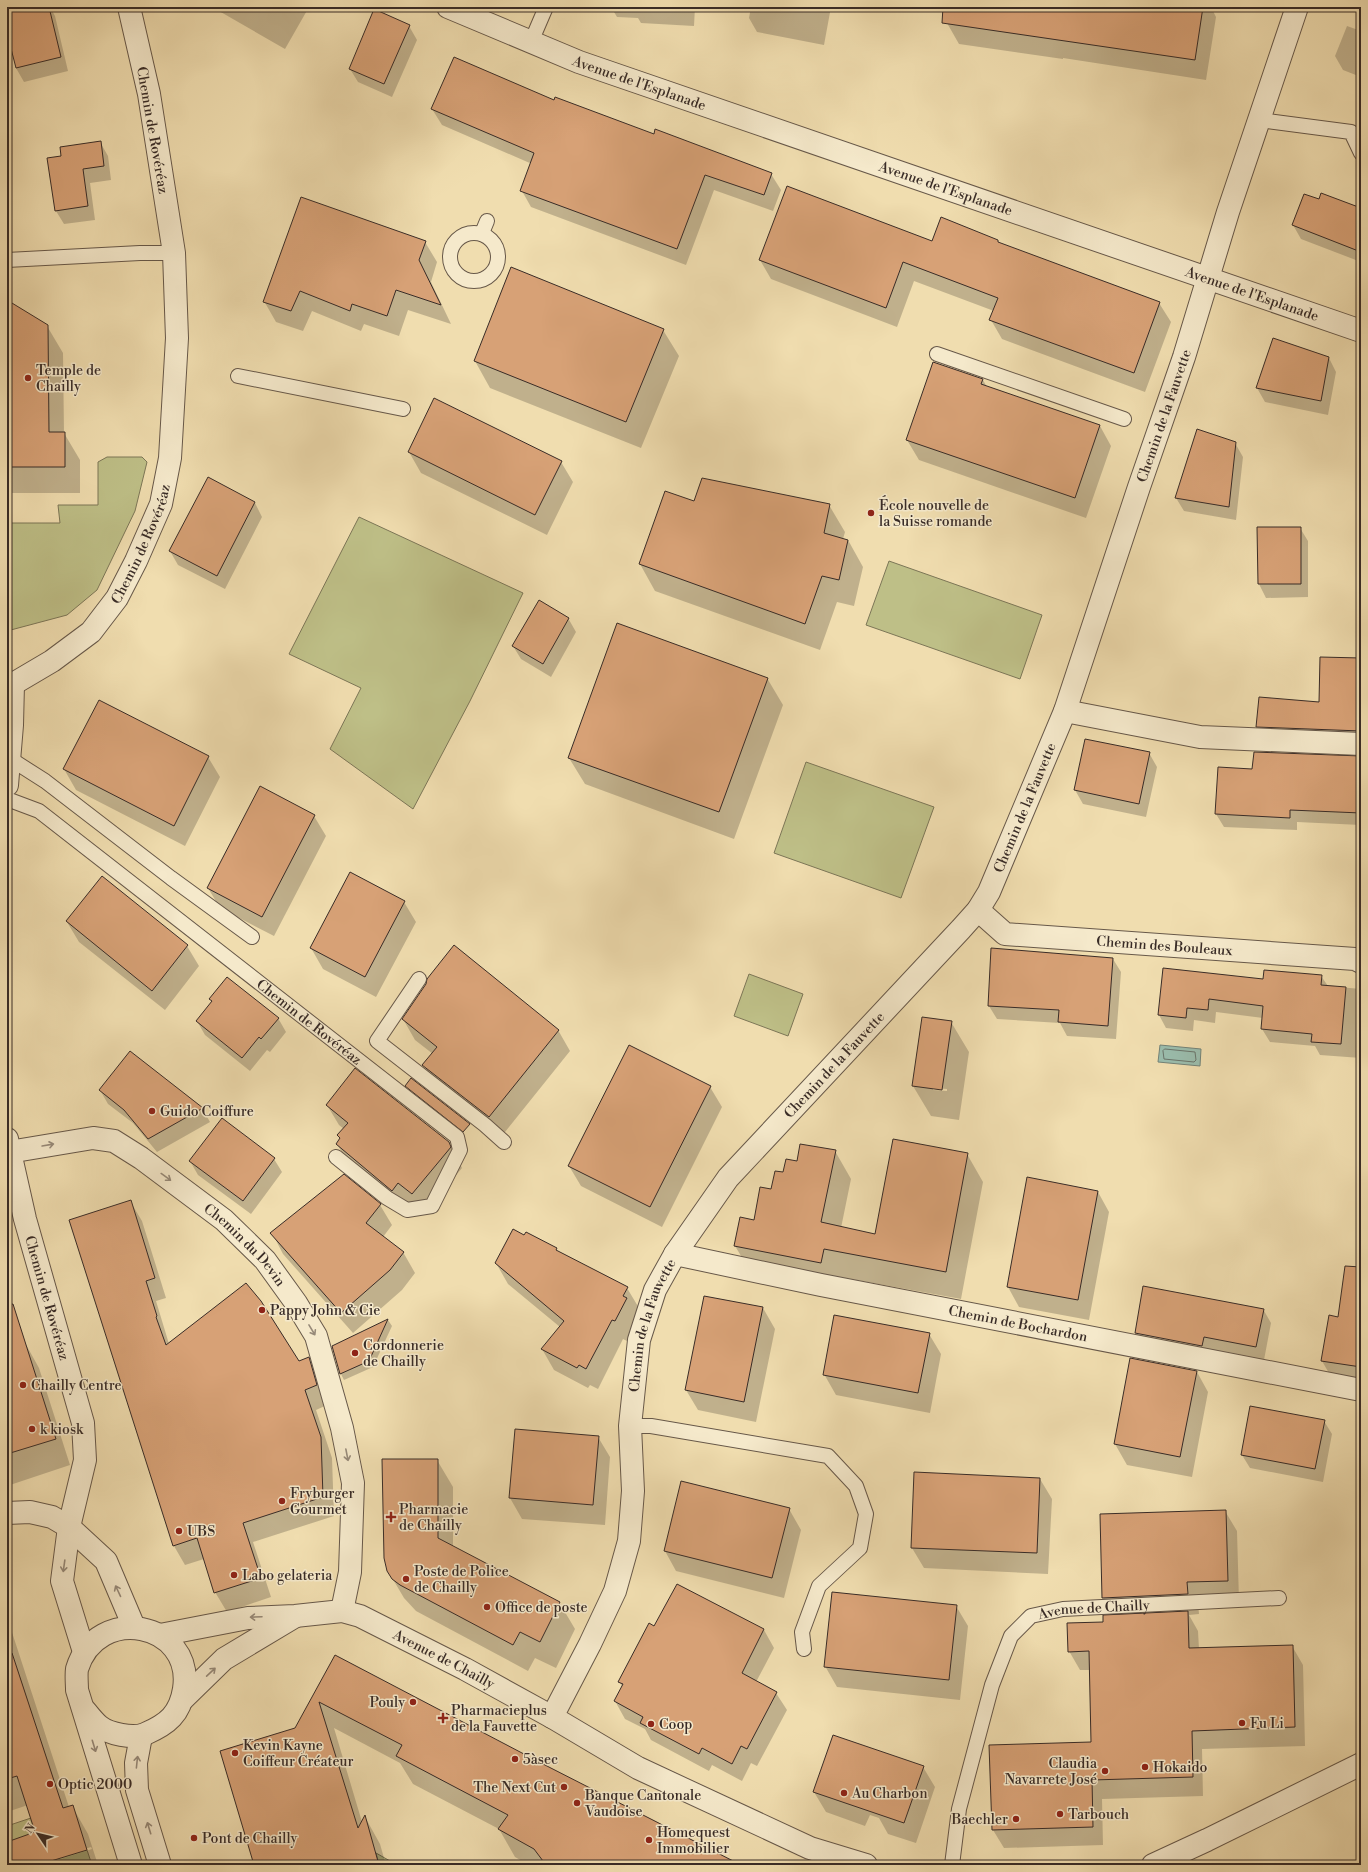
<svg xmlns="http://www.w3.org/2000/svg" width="1368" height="1872" font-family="'Libre Bodoni',serif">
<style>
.green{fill:#bebf87;stroke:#7c7657}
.water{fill:#9abcac;stroke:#738277}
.shadow{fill:#0003;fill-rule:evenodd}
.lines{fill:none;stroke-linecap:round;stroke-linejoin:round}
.shore{stroke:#6a746a;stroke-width:1}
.building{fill:#d7a176;stroke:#392c27}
.service-casing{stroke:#675849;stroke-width:16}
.minor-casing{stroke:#675849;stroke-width:24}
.tertiary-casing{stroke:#675849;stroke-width:24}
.service{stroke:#f5e9cb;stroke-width:14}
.minor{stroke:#f5e9cb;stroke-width:22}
.tertiary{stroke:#f5e9cb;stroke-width:22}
.oneway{stroke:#978a79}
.poi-dot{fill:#8f2418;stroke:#f5e9cb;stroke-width:1.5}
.labels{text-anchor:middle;stroke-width:3;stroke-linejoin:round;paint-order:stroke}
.street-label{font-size:14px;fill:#392c27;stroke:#f5e9cb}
.poi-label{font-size:14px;fill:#392c27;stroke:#f5e9cb;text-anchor:start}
</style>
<rect width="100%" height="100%" fill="#f0ddaf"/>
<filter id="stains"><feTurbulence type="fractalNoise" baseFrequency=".005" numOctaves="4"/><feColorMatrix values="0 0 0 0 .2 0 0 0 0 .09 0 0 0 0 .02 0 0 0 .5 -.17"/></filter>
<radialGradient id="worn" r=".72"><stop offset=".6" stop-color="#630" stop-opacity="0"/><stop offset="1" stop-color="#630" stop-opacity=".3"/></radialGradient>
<!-- green -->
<path class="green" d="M107 457H142L147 462 135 511 97 590 67 615 7 631V523H60L58 505H98V462Z
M359 517 523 593 470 701 413 809 330 749 361 688 289 654Z
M889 561 1042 615 1020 679 866 625Z
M806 762 934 807 901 898 774 853Z
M749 974 803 994 788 1036 734 1016Z
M31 1818 87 1850 92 1865H7V1826Z
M376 1853 397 1865H379Z"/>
<!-- water -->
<path class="water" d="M1160 1045 1201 1049 1200 1066 1158 1062Z"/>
<!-- shadow -->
<path class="shadow" d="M28 7H50L55 16 68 71 24 82 16 68 7 28V12Z
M212 7H309L285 49Z
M611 7H695L694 26 641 23 638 18 617 17Z
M751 7H831L824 45 757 32 749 18Z
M949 7H1211L1216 17 1206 80 1063 58V59L959 44 947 23Z
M409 26 417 40 392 97 358 82 350 69Z
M1347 26 1361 31V77L1343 70 1335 56Z
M554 102 771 174 781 190 773 211 714 190 686 265 531 207 522 191 532 164 442 125 432 109Z
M100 142 108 156 111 180 90 183 95 220 64 224 56 211 62 157Z
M1319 200 1361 209V262L1301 239 1293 225Z
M998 241 999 243 1159 303 1171 322 1145 392 1002 339 991 320 994 311 914 281 897 327 771 279 760 260 933 242Z
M425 242 437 262 431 282 451 324 408 310 399 336 364 324 361 331 312 311 303 331 276 322 264 301Z
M7 301 47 326 63 353 64 433 80 460V493H7Z
M663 330 679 356 641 448 490 388 475 361Z
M1274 339 1329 358 1336 372 1328 415 1265 402 1257 388Z
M983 380 987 387 1100 426 1111 446 1086 518 919 460 907 440Z
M1235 443 1243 457 1236 520 1184 511 1176 498Z
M409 452 561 462 573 482 547 535 421 473Z
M208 479 255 503 262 517 225 589 178 565 170 551Z
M694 502 829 505 845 532 843 539 848 540 863 567 854 606 837 602 820 650 655 591 640 564Z
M1300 528 1308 541V597L1266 598 1259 584Z
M568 618 576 632 551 677 521 659 513 646Z
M1361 659V744L1265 739 1257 727 1320 703Z
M767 678 783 705 734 839 585 784 569 758Z
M1149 753 1157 767 1146 817 1083 804 1075 790Z
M208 757 220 777 185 846 76 790 64 769Z
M1361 757V825L1297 822V830L1224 827 1216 814 1253 770Z
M314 816 326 836 274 936 220 908 208 888Z
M102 878 187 946 199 966 165 1010 79 942 67 922Z
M404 902 416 922 376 997 323 969 311 948Z
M1113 959 1121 972 1116 1039 1067 1036 1060 1023 997 1019 989 1006Z
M1321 976 1328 986 1361 989V1058L1320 1055 1315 1046 1270 1042 1262 1029 1263 1018 1216 1012 1215 1023 1194 1020 1193 1031 1166 1028 1159 1015 1264 980Z
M210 999 278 1018 286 1032 270 1052 267 1050 250 1071 205 1035 197 1021 212 1002Z
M403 1019 558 1030 570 1051 501 1137 435 1086 423 1065 433 1054 415 1040Z
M951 1022 969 1052 959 1120 931 1116 913 1086ZM933 1088 947 1089V1091L933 1090Z
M130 1052 202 1108 210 1122 157 1152 133 1123 108 1104 100 1090Z
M710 1087 722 1107 662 1227 581 1186 569 1166Z
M327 1105 449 1143 462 1168 424 1214 404 1211 349 1164 337 1144 341 1139 344 1129 339 1125Z
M835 1151 851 1179 841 1228 876 1236 967 1154 983 1182 961 1299 840 1277 837 1291 752 1274 735 1246 741 1218 755 1221 784 1174 798 1162Z
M274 1159 282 1172 251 1214 198 1175 190 1161Z
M1098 1192 1109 1212 1089 1320 1019 1307 1008 1287Z
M130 1201 142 1221 166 1298 156 1301 169 1344 299 1362 308 1358 320 1377 327 1405 316 1410 332 1458 334 1516 253 1542 271 1597 227 1612 215 1592 204 1559 185 1565 174 1546 70 1220Z
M380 1205 392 1225 383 1237 403 1252 415 1273 402 1290 353 1333 283 1254 272 1233Z
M556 1249 558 1252 627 1288 639 1308 635 1315 638 1319 627 1341 623 1339 598 1389 590 1385 588 1388 554 1370 542 1349 560 1327 508 1284 496 1263Z
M1361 1305V1393L1338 1389 1322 1361 1338 1318Z
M763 1308 775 1329 756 1422 698 1410 686 1390Z
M1263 1309 1271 1323 1264 1360 1144 1347 1136 1333Z
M388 1320 392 1326 373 1367 344 1380 341 1374 333 1346Z
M929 1334 941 1354 930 1413 836 1395 824 1374Z
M24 1341 39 1368 70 1465 7 1486V1346Z
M1197 1372 1208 1392 1192 1477 1127 1465 1115 1444Z
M1324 1421 1332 1434 1323 1482 1250 1468 1242 1455Z
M598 1437 610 1457 605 1525 522 1519 510 1498Z
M437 1460 453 1487V1547L559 1602 575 1629 556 1668 535 1658 528 1671 416 1611 404 1598 388 1571Z
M1040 1479 1052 1499 1048 1574 924 1568 912 1548Z
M789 1509 801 1530 784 1598 676 1571 665 1551Z
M1225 1511 1237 1531 1239 1601 1198 1603 1199 1614 1189 1615 1198 1631 1199 1649 1292 1646 1303 1665 1305 1746 1202 1749 1203 1796 1102 1799 1103 1845 1004 1848 993 1830 1092 1743 1090 1670H1080L1069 1651 1113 1616 1103 1598 1101 1515Z
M1361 1600V1630L1356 1601Z
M956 1606 968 1626 960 1700 837 1687 825 1666Z
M7 1617 69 1807 72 1806 88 1834 98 1865H7V1843L37 1833 28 1805 7 1812ZM91 1847 92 1849 51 1862V1860Z
M655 1628 764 1630 774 1648 756 1682 776 1693 787 1710 757 1766 751 1763 742 1781 712 1765 709 1771 651 1740 645 1729 625 1719 615 1701 623 1687 619 1682Z
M335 1656 715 1865H529L515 1857 499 1829 413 1784 400 1763 334 1728 362 1822 365 1817 380 1844 386 1865H255L296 1729Z
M923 1767 935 1787 916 1843 888 1834 879 1818 870 1815 865 1826 826 1812 814 1792Z
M1361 1858V1865H1348Z"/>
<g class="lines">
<!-- shore -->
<path class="shore" d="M1165 1049 1195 1052 1196 1060 1194 1062 1164 1059 1163 1051Z"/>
</g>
<!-- building -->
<path class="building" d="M24 7H49L61 57 16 68 7 33V11Z
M943 7H1203L1195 60 942 23Z
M374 9 410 25 384 84 349 69Z
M454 57 554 100 555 97 654 134 655 129 772 173 764 195 705 175 677 249 520 191 534 153 431 109Z
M101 141 104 166 83 169 88 206 55 211 47 158 61 156 60 147Z
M787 186 932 241 941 217 998 240V242L1160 302 1134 373 989 320 998 298 903 262 886 308 759 260Z
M1321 193 1361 208V252L1292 225 1304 194 1319 199Z
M301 197 426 241 419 260 441 305 396 290 387 316 352 304 350 311 300 291 291 311 263 302Z
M511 267 664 329 626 422 474 361Z
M7 300 48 325 49 432H65V467H7Z
M1273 338 1329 357 1321 401 1256 388Z
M933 362 983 379 981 384 1100 425 1075 498 906 440Z
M434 398 562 461 535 515 408 452Z
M1197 429 1236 442 1229 507 1175 498Z
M208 477 255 502 217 576 169 551Z
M702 478 830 504 824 533 848 540 839 580 822 576 805 624 639 564 665 491 694 501Z
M1257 527H1301V584H1258Z
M539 600 569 618 543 664 512 646Z
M617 623 768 678 719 812 568 758Z
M1320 657 1361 658V731L1256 727 1259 697 1319 702Z
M99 700 209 756 174 826 63 769Z
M1085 739 1150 752 1139 804 1074 790Z
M1254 752 1361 756V813L1290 810V818L1215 814 1218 767 1252 769Z
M260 786 315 815 262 917 207 888Z
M350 872 405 901 365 977 310 948Z
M102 876 188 945 152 991 66 921Z
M454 945 559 1030 489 1117 422 1065 437 1047 402 1019 426 984 427 979Z
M991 948 1113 958 1108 1026 1058 1022 1059 1010 988 1006Z
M1163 968 1263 979 1264 970 1322 975 1321 985 1346 987 1341 1044 1311 1042 1312 1034 1261 1029 1263 1006 1209 999 1208 1010 1187 1008 1186 1018 1158 1015Z
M227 977 279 1018 261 1039 259 1037 242 1058 196 1021 212 1001 209 999Z
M922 1017 952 1021 942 1090 912 1086Z
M629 1045 711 1086 650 1207 568 1166Z
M130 1051 203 1108 148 1139 124 1110 99 1090Z
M355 1068 449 1142 451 1147 412 1194 398 1183 392 1191 336 1144 340 1138 337 1135 348 1123 326 1105Z
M411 1078 470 1124 463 1132 405 1086Z
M222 1118 275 1158 243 1201 189 1161Z
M893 1139 968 1153 946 1272 824 1249 821 1263 734 1246 740 1217 754 1220 760 1187 771 1189 775 1171 783 1172 786 1159 797 1161 800 1144 836 1150 821 1222 875 1234Z
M344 1174 381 1204 366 1223 404 1252 390 1270 341 1313 270 1233Z
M1027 1177 1098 1191 1078 1300 1007 1287Z
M131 1200 155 1278 146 1281 157 1316 156 1317 166 1345 246 1283 261 1301 299 1361 309 1357 317 1385 305 1390 321 1437 323 1497 243 1523 261 1578 214 1593 197 1538 173 1546 69 1220Z
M513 1229 524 1235 526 1232 557 1248 556 1250 628 1287 623 1296 627 1298 615 1321 612 1320 586 1369 579 1365 577 1368 541 1349 564 1321 495 1263Z
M1345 1266 1361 1267V1367L1321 1361 1329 1315 1338 1317Z
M1143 1286 1264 1309 1256 1347 1204 1337 1202 1346 1135 1333Z
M704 1296 763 1307 744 1402 685 1390Z
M13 1304 56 1439 7 1454V1305Z
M834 1315 930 1333 918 1393 823 1375Z
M388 1319 369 1361 340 1374 332 1346Z
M1130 1358 1197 1371 1180 1457 1114 1444Z
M1250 1406 1325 1420 1315 1469 1241 1455Z
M515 1429 599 1436 593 1505 509 1498Z
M382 1459H438V1538L560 1602 540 1642 520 1632 513 1645 400 1585 392 1579 387 1571 384 1558Z
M914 1472 1040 1478 1037 1553 911 1548Z
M681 1481 790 1508 772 1578 664 1551Z
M1226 1510 1228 1581 1187 1582 1188 1594 1102 1598 1100 1514Z
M677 1584 764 1629 742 1673 777 1692 747 1749 741 1746 732 1764 702 1748 699 1754 640 1723 643 1717 614 1701 623 1684 618 1682 649 1623 654 1626Z
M832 1592 957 1605 949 1680 824 1667Z
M1188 1611 1189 1648 1293 1645 1295 1727 1192 1731 1193 1777 1092 1780 1093 1827 992 1830 989 1745 1091 1742 1089 1651 1068 1652 1067 1623 1103 1622V1615Z
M12 1653 63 1808 73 1805 87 1850 38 1865H7V1842L35 1832 17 1776 7 1779V1654Z
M335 1655 543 1764 741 1865H546L534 1849 498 1829 508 1815 396 1756 402 1745 319 1702 358 1828 365 1815 379 1865H254L220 1751 295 1728Z
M833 1735 924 1766 904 1823 813 1792Z"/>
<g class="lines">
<!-- service casing -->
<g class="service-casing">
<g id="service">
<path d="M531 42 546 7"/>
<path d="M1260 120 1351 132 1361 153"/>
<circle cx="474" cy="257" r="24"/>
<path d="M482 233 487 221"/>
<path d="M7 260 140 253H174"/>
<path d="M937 354 1124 419"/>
<path d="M238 376 403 409"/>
<path d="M9 758 45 781 171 878 252 937"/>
<path id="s1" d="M7 799 39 811 457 1137 460 1150 432 1206 407 1210 387 1198 336 1157"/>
<path d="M419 979 377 1041 485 1125 504 1142"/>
<path d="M630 1426H651L828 1456 856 1486 866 1514 860 1548 819 1586 802 1632 804 1649"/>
<path id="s2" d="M952 1865 959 1809 992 1685 1011 1636 1031 1616 1063 1609 1279 1598"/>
</g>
</g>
<!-- minor casing -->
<g class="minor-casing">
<g id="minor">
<path id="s3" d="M448 7 579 62 1361 331"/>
<path id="s4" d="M13 684 52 661 91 632 117 598 136 561 161 504 170 458 177 338 174 253 149 94 129 7"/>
<path d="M1065 711 1200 737 1361 744"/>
<path d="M7 785 12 725 13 684"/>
<path id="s5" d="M978 910 1005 934 1355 959 1361 962"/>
<path id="s6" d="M7 1139 25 1219 83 1423 85 1460 69 1527"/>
<path id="s7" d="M7 1154 9 1152 93 1138 114 1141 141 1158 224 1220 265 1260 296 1303 316 1336 342 1428 353 1483 350 1572 342 1611"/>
<path id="s8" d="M675 1254 821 1285 1361 1390"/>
<path id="s9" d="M552 1717 590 1644 615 1591 629 1541 633 1491 630 1426 639 1340 655 1290 675 1254 728 1178 961 929 978 910 989 892 1065 711 1139 487 1184 357 1228 212 1297 7"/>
</g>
</g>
<!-- tertiary casing -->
<g class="tertiary-casing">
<g id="tertiary">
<path d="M7 1513 30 1512 52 1517 69 1527 106 1561 134 1627"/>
<path d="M69 1527 62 1581 84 1652"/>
<path id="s10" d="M160 1635 248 1618 295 1616 342 1611 360 1616 465 1669 552 1717 638 1768 810 1848 866 1865"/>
<path d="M183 1699 224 1659 294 1617"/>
<path d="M83 1708C88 1714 93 1721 99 1726 109 1734 133 1739 145 1734 168 1724 180 1714 184 1689 194 1622 97 1603 77 1669 76 1675 77 1684 77 1690L131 1865"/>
<path d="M141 1736 136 1763 137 1790 160 1865"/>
<path d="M1153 1865 1207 1840 1361 1764"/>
</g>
</g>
<!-- service -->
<use href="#service" class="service"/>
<!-- minor -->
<use href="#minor" class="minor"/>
<!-- tertiary -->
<use href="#tertiary" class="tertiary"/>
</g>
<!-- one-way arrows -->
<defs><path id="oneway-shaft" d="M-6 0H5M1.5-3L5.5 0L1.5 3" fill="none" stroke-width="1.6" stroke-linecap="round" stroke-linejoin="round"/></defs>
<g class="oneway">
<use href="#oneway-shaft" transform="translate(48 1145) rotate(-10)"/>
<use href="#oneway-shaft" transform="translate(166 1177) rotate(36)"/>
<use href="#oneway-shaft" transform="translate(312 1330) rotate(59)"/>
<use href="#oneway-shaft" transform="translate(347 1455) rotate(79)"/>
<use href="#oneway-shaft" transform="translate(64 1566) rotate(98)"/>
<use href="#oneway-shaft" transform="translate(118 1591) rotate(-115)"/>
<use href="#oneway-shaft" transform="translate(256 1617) rotate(178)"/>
<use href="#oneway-shaft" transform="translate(211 1672) rotate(-43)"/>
<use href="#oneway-shaft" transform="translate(94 1746) rotate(73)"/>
<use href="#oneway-shaft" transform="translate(137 1762) rotate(-84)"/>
<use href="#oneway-shaft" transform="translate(149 1828) rotate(-107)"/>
</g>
<!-- markers -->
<g class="poi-dot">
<circle cx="28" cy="378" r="4"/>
<circle cx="871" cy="513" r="4"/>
<circle cx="152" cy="1111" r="4"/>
<circle cx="262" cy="1310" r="4"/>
<circle cx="355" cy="1353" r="4"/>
<circle cx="23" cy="1385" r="4"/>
<circle cx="32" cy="1429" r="4"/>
<circle cx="282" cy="1501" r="4"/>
<path d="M389 1511h4v4h4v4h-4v4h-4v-4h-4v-4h4z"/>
<circle cx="179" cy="1531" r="4"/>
<circle cx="234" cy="1575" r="4"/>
<circle cx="406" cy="1579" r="4"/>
<circle cx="487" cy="1607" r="4"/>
<circle cx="413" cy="1702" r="4"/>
<path d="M441 1712h4v4h4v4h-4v4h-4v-4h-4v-4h4z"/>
<circle cx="1242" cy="1723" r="4"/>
<circle cx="651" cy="1724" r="4"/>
<circle cx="235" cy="1753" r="4"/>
<circle cx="515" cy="1759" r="4"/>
<circle cx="1145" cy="1767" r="4"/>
<circle cx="1105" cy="1771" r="4"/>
<circle cx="50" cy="1784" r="4"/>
<circle cx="564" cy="1787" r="4"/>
<circle cx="844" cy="1793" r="4"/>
<circle cx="577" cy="1803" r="4"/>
<circle cx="1060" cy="1814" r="4"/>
<circle cx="1016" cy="1819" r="4"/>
<circle cx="194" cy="1838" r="4"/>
<circle cx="649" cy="1840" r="4"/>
</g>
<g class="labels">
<!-- street labels -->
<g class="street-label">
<text dy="5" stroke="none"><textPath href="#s3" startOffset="206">Avenue de l'Esplanade</textPath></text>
<text transform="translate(153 130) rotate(80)" y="5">Chemin de Rovéréaz</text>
<text dy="5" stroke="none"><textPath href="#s3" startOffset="530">Avenue de l'Esplanade</textPath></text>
<text dy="5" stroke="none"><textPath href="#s3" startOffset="854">Avenue de l'Esplanade</textPath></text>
<text dy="5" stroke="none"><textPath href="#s9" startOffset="1476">Chemin de la Fauvette</textPath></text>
<text dy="5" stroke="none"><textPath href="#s4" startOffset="196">Chemin de Rovéréaz</textPath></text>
<text dy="5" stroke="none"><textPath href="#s9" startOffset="1060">Chemin de la Fauvette</textPath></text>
<text dy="5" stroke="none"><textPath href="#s5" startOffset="196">Chemin des Bouleaux</textPath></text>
<text dy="5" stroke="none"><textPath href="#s1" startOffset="377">Chemin de Rovéréaz</textPath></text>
<text dy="5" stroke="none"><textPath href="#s9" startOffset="736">Chemin de la Fauvette</textPath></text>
<text dy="5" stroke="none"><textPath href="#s7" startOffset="277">Chemin du Devin</textPath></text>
<text dy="5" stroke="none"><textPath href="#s6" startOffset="164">Chemin de Rovéréaz</textPath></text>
<text dy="5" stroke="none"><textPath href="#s8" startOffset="350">Chemin de Bochardon</textPath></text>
<text dy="5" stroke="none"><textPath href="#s9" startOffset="412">Chemin de la Fauvette</textPath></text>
<text dy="5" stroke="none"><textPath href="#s2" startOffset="329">Avenue de Chailly</textPath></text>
<text dy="5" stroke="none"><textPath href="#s10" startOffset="297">Avenue de Chailly</textPath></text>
</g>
<!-- poi labels -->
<g class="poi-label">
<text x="36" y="375">Temple de<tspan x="36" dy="16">Chailly</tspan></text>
<text x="879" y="510">École nouvelle de<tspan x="879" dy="16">la Suisse romande</tspan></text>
<text x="160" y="1116">Guido Coiffure</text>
<text x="270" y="1315">Pappy John &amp; Cie</text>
<text x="363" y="1350">Cordonnerie<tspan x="363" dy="16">de Chailly</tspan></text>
<text x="31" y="1390">Chailly Centre</text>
<text x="40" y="1434">k kiosk</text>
<text x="290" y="1498">Fryburger<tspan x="290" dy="16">Gourmet</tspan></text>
<text x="399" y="1514">Pharmacie<tspan x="399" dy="16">de Chailly</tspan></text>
<text x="187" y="1536">UBS</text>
<text x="414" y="1576">Poste de Police<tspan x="414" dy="16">de Chailly</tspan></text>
<text x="242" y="1580">Labo gelateria</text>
<text x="495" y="1612">Office de poste</text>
<text x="405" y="1707" text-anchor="end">Pouly</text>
<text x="451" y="1715">Pharmacieplus<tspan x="451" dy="16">de la Fauvette</tspan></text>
<text x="1250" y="1728">Fu Li</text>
<text x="659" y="1729">Coop</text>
<text x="243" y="1750">Kevin Kayne<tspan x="243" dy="16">Coiffeur Créateur</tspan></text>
<text x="523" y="1764">5àsec</text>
<text x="1097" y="1768" text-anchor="end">Claudia<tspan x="1097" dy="16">Navarrete José</tspan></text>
<text x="1153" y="1772">Hokaido</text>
<text x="58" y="1789">Optic 2000</text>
<text x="556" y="1792" text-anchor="end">The Next Cut</text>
<text x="852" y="1798">Au Charbon</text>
<text x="585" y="1800">Banque Cantonale<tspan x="585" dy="16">Vaudoise</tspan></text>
<text x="1068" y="1819">Tarbouch</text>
<text x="1008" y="1824" text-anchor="end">Baechler</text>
<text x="657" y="1837">Homequest<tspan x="657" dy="16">Immobilier</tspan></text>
<text x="202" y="1843">Pont de Chailly</text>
</g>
</g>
<!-- margin -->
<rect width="1368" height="1872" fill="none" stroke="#f0ddaf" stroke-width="24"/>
<rect x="8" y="8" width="1352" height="1856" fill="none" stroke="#392c27" stroke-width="2"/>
<rect x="12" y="12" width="1344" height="1848" fill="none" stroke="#392c27"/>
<!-- north arrow -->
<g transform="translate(38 1834) rotate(305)" stroke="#f5e9cb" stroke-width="3" paint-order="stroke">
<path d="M0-3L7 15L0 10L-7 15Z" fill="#392c27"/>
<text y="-6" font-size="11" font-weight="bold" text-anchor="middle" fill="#392c27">N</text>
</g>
<rect width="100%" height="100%" filter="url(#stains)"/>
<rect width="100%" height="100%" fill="url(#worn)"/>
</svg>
